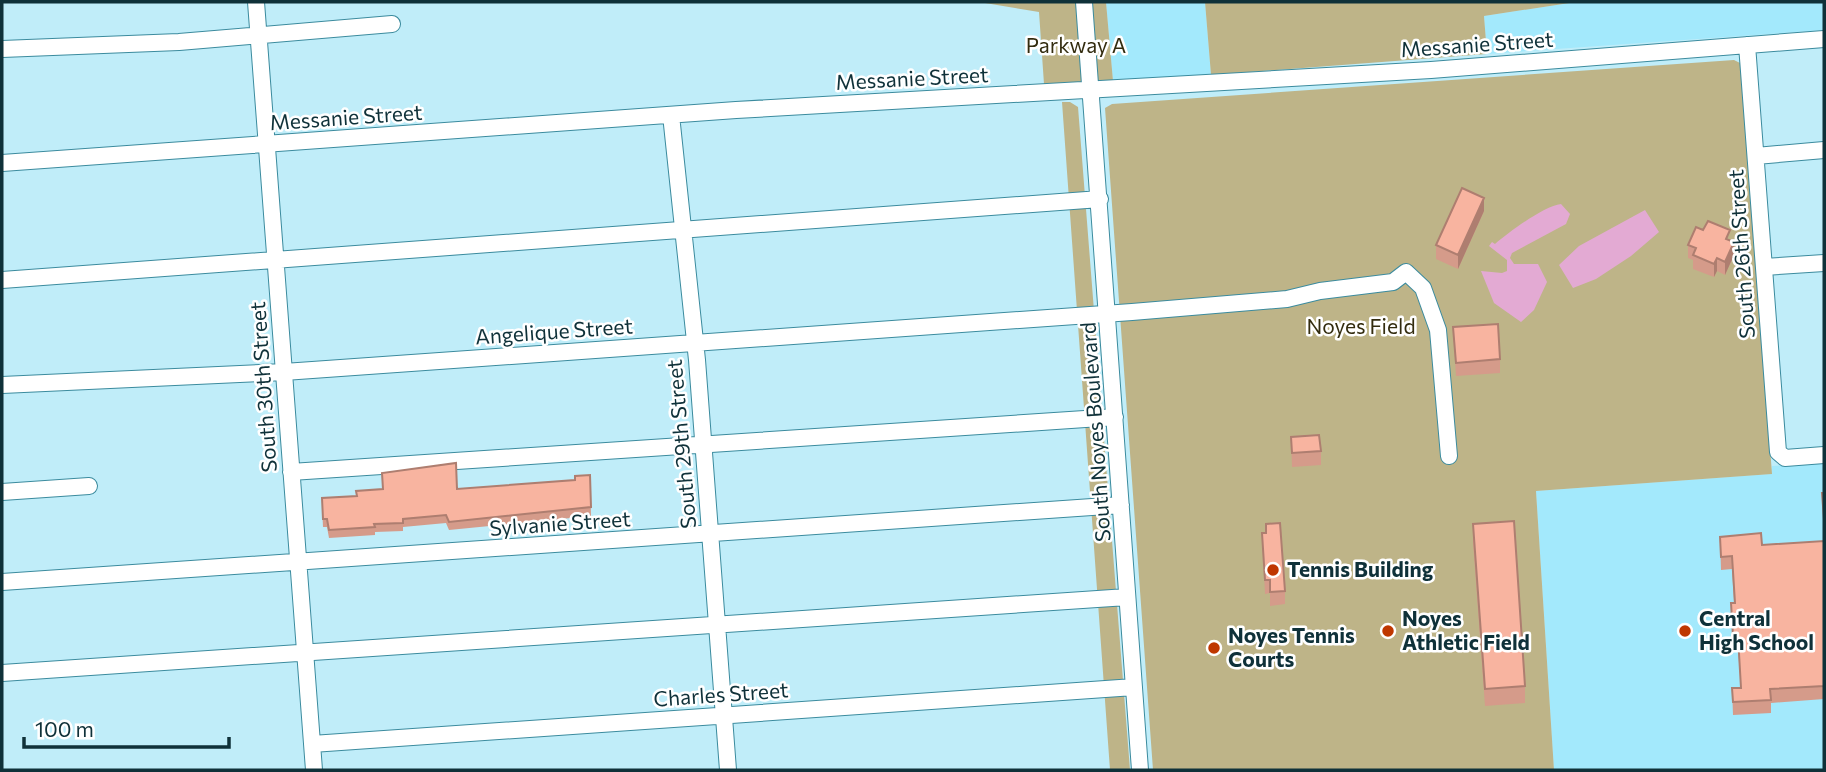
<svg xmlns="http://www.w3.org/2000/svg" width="1826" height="772" font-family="Commissioner,sans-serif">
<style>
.built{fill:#a3e9fc}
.green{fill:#beb488}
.water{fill:#e3aad3}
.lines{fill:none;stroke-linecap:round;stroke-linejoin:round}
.minor-casing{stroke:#3b8b9e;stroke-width:18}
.minor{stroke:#fff;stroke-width:16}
.wall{fill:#d59b8a}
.shaded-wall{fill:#ae7e70}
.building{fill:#f8b4a0;stroke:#ae7e70;stroke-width:2}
.poi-dot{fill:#bf3700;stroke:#fff;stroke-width:2.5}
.labels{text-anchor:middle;stroke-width:5;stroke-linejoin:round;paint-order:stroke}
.street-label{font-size:21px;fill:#0f3139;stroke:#fff}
.park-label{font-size:21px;fill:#332c0f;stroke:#fff}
.poi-label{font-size:21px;font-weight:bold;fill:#0f3139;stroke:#fff;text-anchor:start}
</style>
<rect width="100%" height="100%" fill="#c0edf9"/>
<!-- built -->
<path class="built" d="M1106 2H1205L1211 75 1113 81Z
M1576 2H1824V30L1487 54 1484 16Z
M1824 462V770H1554L1536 491 1771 474 1772 466Z"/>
<!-- green -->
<path class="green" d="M979 2H1106L1113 81 1044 84 1039 12Z
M1205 2H1576L1484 16 1487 54 1211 75Z
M1734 60 1740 63 1742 71 1772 474 1536 491 1554 770H1153L1105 108 1112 104Z
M1062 102H1070L1078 107 1130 770H1110Z"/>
<!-- water -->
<path class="water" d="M1561 204 1570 214 1566 224 1512 253 1510 258 1514 264H1538L1547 282 1534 310 1521 322 1494 303 1481 271 1502 273 1507 271V260L1489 246 1492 242 1495 244C1509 232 1544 206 1561 204Z
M1645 210 1659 232 1631 256 1596 279 1573 288 1559 265 1579 246Z"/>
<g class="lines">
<!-- minor casing -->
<g class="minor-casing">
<path id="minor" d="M256 2 314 770
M1084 2 1140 770
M1747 45 1778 452 1785 458 1824 455
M2 49 179 42 392 24
M671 115 697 360 728 770
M1756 156 1824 150
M2 163 736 110 1431 70 1824 39
M1764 267 1824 263
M2 280 1100 199
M2 385 284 372 1132 312 1287 299 1320 291 1393 282 1406 272 1423 288 1438 330 1449 456
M291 472 1115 417
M2 492 89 486
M2 582 1121 505
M2 673 1127 597
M312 744 1134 687"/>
</g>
<!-- minor -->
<use href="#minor" class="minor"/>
</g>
<!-- wall -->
<path class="wall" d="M1484 211 1458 269 1436 259V245Z
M1730 240 1734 255 1725 275 1717 271 1714 277 1693 269V260L1688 258V245Z
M1453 327 1500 359V373L1456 376Z
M1291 437 1321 451V465L1292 467Z
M382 473 457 489 575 480 590 475 591 516 449 530 446 523 403 527V531L375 532V535L329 538 327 527H323L322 506 383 489Z
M1266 524 1285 591V604L1270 606V593L1265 594 1262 533H1266Z
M1473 524 1525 686V703L1485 706 1473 542Z
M1720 537 1762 545 1824 541V699L1771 703V713L1733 715 1732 688H1741L1738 649 1733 650 1731 603H1734L1732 569 1721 570Z"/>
<!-- shaded-wall -->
<path class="shaded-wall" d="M1484 198V211L1458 269V255Z
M1734 242V255L1725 275V262Z
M1717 258V271L1714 277V264Z"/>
<!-- building -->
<path class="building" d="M1462 188 1484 198 1458 255 1436 245Z
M1708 221 1730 230 1726 239 1734 242 1725 262 1717 258 1714 264 1693 255 1696 248 1688 245 1696 227 1703 230Z
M1498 324 1500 359 1456 363 1453 327Z
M1319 435 1321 451 1292 453 1291 437Z
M456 463 457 489 575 480V476L590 475 591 507 449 522 446 515 403 519V523L374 524 375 527 329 530 327 519H323L322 498 357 496 356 491 383 489 382 473Z
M1822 493H1824V519Z
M1514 521 1525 686 1485 689 1473 524Z
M1280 523 1285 591 1270 592V580H1265L1262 533H1266V524Z
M1761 533 1762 545 1824 541V686L1770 689 1771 700 1733 702 1732 688H1741L1738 636H1733L1731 603H1735L1732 556 1721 557 1720 537Z"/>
<!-- markers -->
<g class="poi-dot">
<circle cx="1273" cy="570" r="7"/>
<circle cx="1388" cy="631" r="7"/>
<circle cx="1685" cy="631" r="7"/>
<circle cx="1214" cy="648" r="7"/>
</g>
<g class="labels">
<!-- street labels -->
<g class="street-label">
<text transform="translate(1477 45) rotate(-4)" y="7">Messanie Street</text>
<text transform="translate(912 79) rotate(-3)" y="7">Messanie Street</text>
<text transform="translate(346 118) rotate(-4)" y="7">Messanie Street</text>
<text transform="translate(1742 254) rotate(-94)" y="7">South 26th Street</text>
<text transform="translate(554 332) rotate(-4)" y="7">Angelique Street</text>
<text transform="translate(264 387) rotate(-94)" y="7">South 30th Street</text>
<text transform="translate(1096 432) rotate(-94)" y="7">South Noyes Boulevard</text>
<text transform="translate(682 444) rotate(-95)" y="7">South 29th Street</text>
<text transform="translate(560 524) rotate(-4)" y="7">Sylvanie Street</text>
<text transform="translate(721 695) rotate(-4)" y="7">Charles Street</text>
</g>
<!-- park labels -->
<g class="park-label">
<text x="1076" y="53">Parkway A</text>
<text x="1361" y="334">Noyes Field</text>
</g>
<!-- poi labels -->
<g class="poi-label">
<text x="1287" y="577">Tennis Building</text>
<text x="1402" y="626">Noyes<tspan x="1402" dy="24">Athletic Field</tspan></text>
<text x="1699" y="626">Central<tspan x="1699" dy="24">High School</tspan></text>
<text x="1228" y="643">Noyes Tennis<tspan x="1228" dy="24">Courts</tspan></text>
</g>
</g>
<!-- border -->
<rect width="1826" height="772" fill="none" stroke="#0f3139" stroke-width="7"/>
<!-- scale -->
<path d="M24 737v10h205v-10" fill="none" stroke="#0f3139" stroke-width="3.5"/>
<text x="35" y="737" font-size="21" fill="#0f3139" stroke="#ffffff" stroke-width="5" paint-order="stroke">100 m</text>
</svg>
